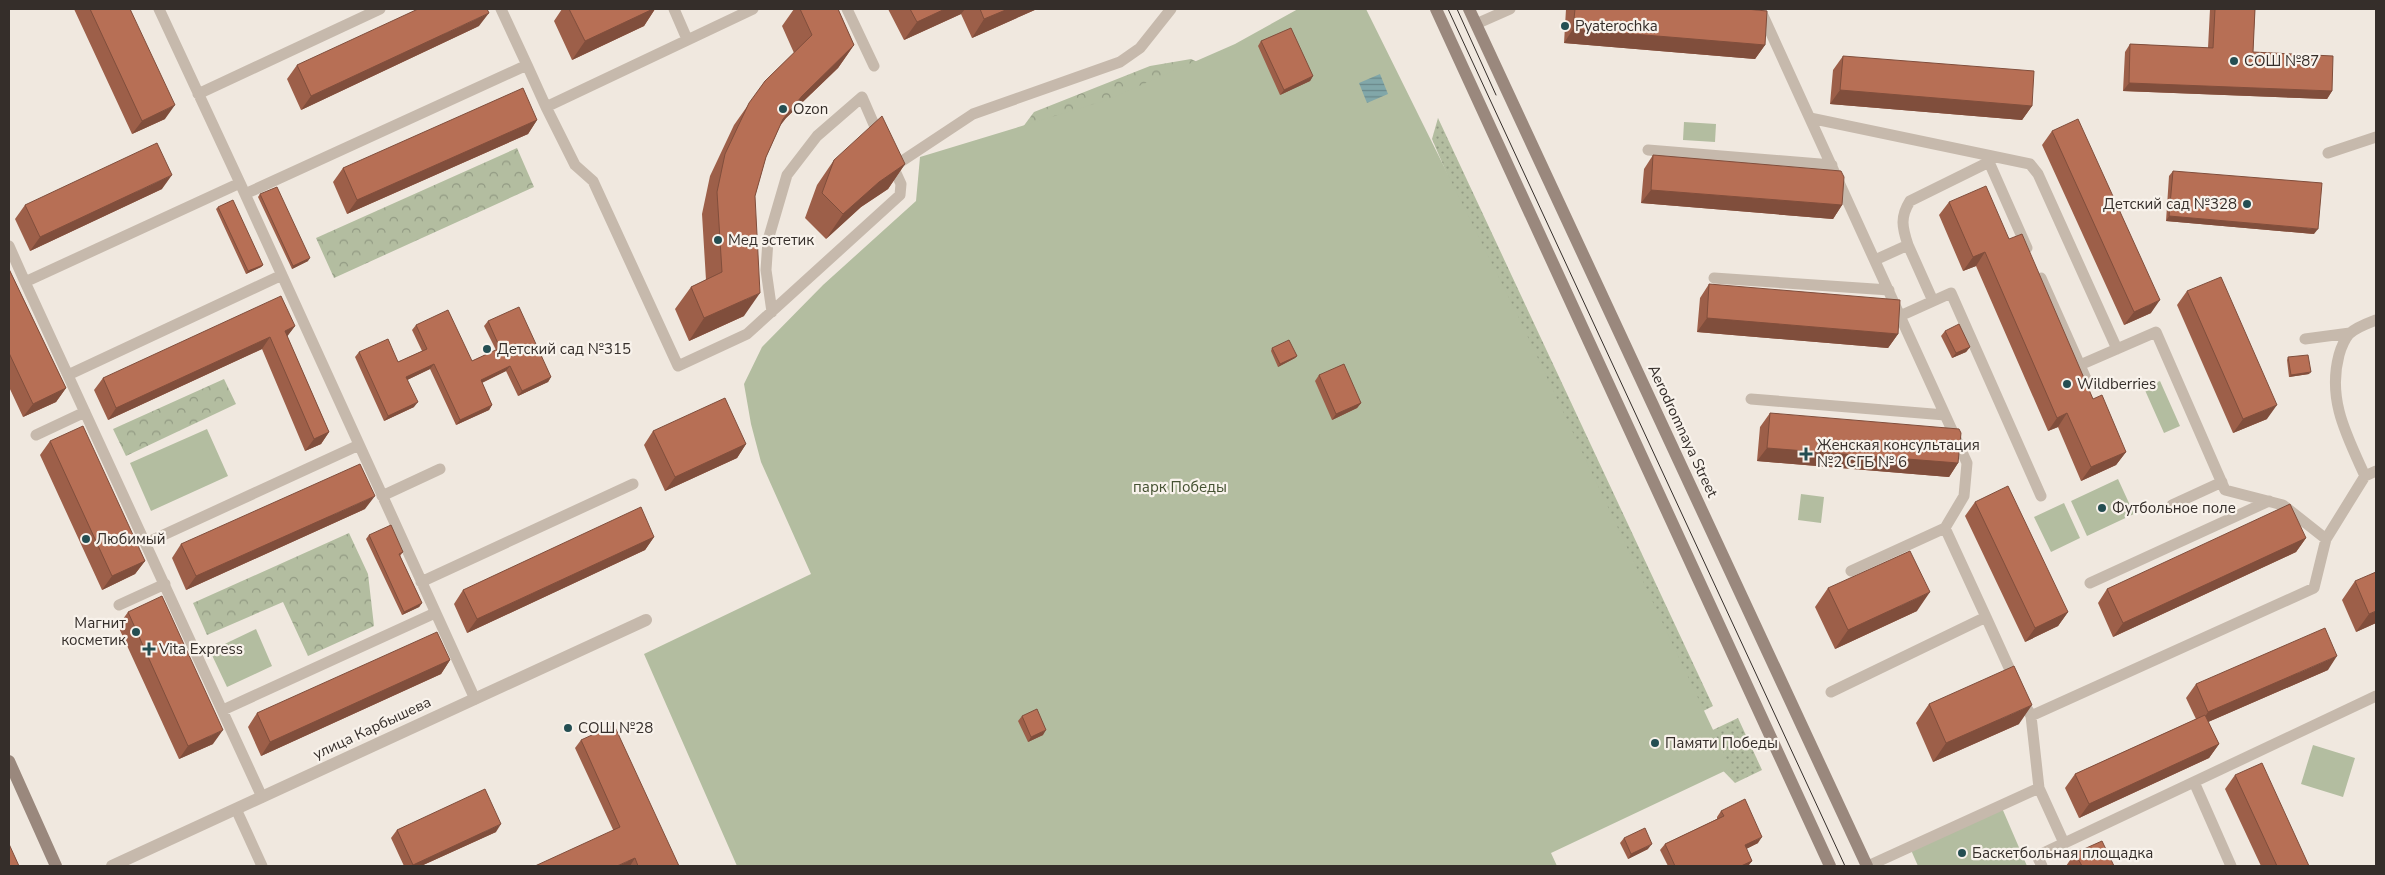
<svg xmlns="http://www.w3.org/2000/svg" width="2385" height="875" font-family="'Nunito Sans',sans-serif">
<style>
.grass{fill:url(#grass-dots)}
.forest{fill:url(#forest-crowns)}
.green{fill:#b3bda0}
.water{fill:url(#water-rules)}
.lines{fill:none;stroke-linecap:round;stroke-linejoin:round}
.lane{stroke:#c6b9ac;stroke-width:11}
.street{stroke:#c6b9ac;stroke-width:12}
.secondary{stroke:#9a887d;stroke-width:12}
.tram{stroke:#352e2a;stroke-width:1}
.wall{fill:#9d5f49}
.shaded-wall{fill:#804e3c}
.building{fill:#b76f55;stroke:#804e3c}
.poi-dot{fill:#244e52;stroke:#f8f2eb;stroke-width:2}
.labels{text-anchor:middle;stroke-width:4.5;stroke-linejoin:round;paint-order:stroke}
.poi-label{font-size:15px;fill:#352e2a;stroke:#f8f2eb;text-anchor:start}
.street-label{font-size:15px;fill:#352e2a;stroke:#f8f2eb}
.park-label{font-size:15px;fill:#445131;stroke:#f8f2eb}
</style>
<defs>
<pattern id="grass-dots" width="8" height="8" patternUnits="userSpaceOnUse" patternTransform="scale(1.25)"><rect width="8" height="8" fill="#b3bda0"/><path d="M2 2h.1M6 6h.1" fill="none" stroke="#929a83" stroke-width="1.8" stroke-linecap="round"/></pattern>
<pattern id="forest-crowns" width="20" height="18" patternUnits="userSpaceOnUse" patternTransform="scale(1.25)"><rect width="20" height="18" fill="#b3bda0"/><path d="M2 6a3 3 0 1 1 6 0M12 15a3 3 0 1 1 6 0" fill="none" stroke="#929a83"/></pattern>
<pattern id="water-rules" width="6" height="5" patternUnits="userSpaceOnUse" patternTransform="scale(1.25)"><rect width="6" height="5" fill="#81a7a9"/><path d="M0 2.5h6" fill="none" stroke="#6a888a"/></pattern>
</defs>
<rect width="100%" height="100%" fill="#f0e8df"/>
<!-- grass -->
<path class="grass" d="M1438 118 1713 706 1682 722 1432 139Z
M1738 718 1762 770 1735 783 1697 744 1698 737Z"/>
<!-- forest -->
<path class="forest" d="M1191 59 1210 68 1008 147 1034 112 1150 66Z
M517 148 534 187 334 278 316 238Z
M224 379 236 404 126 456 113 429Z
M349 533 368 574 374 626 308 656 283 602 207 635 193 603Z"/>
<!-- green -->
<path class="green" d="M1298 9H1366L1518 316 1731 768 1551 853 1557 866H737L644 654 811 574 761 462 751 424 744 384 762 347 823 285 916 201 920 157 1107 100 1235 44Z
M1684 122 1716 124 1715 142 1683 140Z
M2160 381 2180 426 2164 433 2144 388Z
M207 429 228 476 151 511 130 463Z
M2118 479 2134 514 2087 536 2071 501Z
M1801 494 1824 497 1821 523 1798 520Z
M2064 503 2080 538 2051 552 2034 517Z
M256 629 272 666 227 687 210 651Z
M2313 745 2355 758 2343 797 2301 784Z
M2002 808 2027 866H1918L1911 850Z"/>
<!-- water -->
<path class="water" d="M1380 74 1388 94 1367 103 1359 83Z"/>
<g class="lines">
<!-- lane -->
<path class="lane" d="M159 9 240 183
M501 9 527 65
M674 9 687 39
M847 9 874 66
M1760 9 1967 463 1964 496 1945 528 1851 571
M1476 24 1510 9
M198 94 380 9
M546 107 575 165 593 181 678 366 747 334 900 195 901 184 891 162
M1810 118 2030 164 2038 174 2117 349
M1648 150 1832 165
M2328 153 2376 137
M893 167 973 114 1120 62 1140 48 1171 9
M245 194 527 65 546 107 753 9
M1908 245C1902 227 1900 217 1910 201L1989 162 2027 248
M9 246 25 282
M1875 260 1908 245 1933 301
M1714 278 1889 290
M2041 278 2087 381
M772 312 766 270 768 240 787 175 817 136 862 97 879 136
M1900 316 1951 293 2041 496
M2305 339 2350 333
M2080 365 2156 332 2225 490 2283 505 2326 539
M68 375 282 275
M1751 399 1945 415
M36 435 85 412
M2365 476C2347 436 2327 400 2339 355 2341 348 2344 340 2349 334 2355 328 2368 323 2376 320
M382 496 440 469
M2172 505 2222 482
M146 543 359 445
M421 582 633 484
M2090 583 2269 501
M119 605 165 584
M1986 617 2015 681
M1831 692 1986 617 1945 528
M223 710 435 613
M2028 710 2031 716 2039 788 2064 843
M2031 716 2314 588 2326 539 2365 476 2376 471
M2194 782 2231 866
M262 797 25 282 240 183 475 699
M236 809 262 866
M1868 866 2039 788
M2042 866 2037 856 2376 696"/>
<!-- street -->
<path class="street" d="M112 866 646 620"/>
<!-- secondary -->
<path class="secondary" d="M1436 9 1830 866
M1469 9 1867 866
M9 761 56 866"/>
<!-- tram -->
<path class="tram" d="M1448 9 1845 866
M1457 9 1496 95"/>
</g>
<!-- wall -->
<path class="wall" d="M74 9H130L165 119 132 134Z
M562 9H655L644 26 572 60 554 21Z
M794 9H838L854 45 838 68 786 118 780 126 766 157 755 196 744 316 689 341 675 309 691 287 706 280 702 214 710 176 734 125 765 81 794 53 782 26Z
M888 9H1037L972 38 961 14 904 40Z
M1566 9H1746L1765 45 1755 59 1564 43Z
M2210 9H2255L2253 52 2332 91 2327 99 2123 91 2125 52 2130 44 2208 48Z
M479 26 301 110 287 79 297 65Z
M1261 41 1313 76 1310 81 1280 95 1258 46Z
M1843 56 2032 106 2022 120 1830 104 1833 70Z
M537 120 528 134 347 214 333 182 343 168Z
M2052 131 2151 313 2124 325 2042 145Z
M1653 155 1842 205 1833 219 1641 203 1644 169Z
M834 160 905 164 888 189 861 207 826 239 805 218 817 185Z
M2173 171 2314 234 2166 221 2169 176Z
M162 189 30 251 15 219 25 205Z
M260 194 308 261 292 269 258 197Z
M1949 202 2009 239 2093 399 2126 452 2116 465 2081 481 2058 427 2048 431 1976 266 1963 271 1939 215Z
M218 207 263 265 261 267 246 274 216 209Z
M9 269 66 388 56 402 23 417 9 387Z
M1709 284 1898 334 1888 348 1697 332 1700 298Z
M2187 291 2267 419 2233 433 2177 305Z
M488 321 551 377 548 382 518 396 506 371 482 383 492 405 489 410 456 425 430 369 407 380 414 407 384 421 355 357 359 352 398 362 422 351 412 330 416 325 472 361 496 350 484 326Z
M295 326 287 336 329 432 321 444 305 451 262 349 108 420 94 390 103 378Z
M1945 331 1970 347 1966 352 1952 358 1941 336Z
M1272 348 1297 356 1295 358 1278 367 1271 351Z
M2288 357 2309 374 2289 377 2287 360Z
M1319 375 1361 403 1357 408 1332 420 1315 381Z
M1770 413 1958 463 1949 477 1757 461 1760 427Z
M653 431 746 444 737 458 665 491 644 445Z
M50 441 145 561 135 574 102 590 40 455Z
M1975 502 2068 612 2058 626 2025 642 1965 516Z
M365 509 186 590 172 558 181 544Z
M369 535 403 552 400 556 422 603 419 607 402 615 366 539Z
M654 537 645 550 467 633 454 604 463 590Z
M2306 538 2296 552 2113 637 2098 603 2107 589Z
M2355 581 2376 623 2356 632 2342 600Z
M1828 588 1917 611 1835 649 1815 607Z
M128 612 213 744 179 759 118 626Z
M450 660 441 674 261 756 248 727 257 713Z
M2328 670 2208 722 2219 744 2209 758 2079 818 2065 788 2075 774 2196 719 2186 698 2196 684Z
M1929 704 2019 724 1933 762 1916 723Z
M1022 716 1043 735 1028 742 1018 721Z
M581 740 679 866H630L575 748Z
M2235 775 2309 866H2261L2225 789Z
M1721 811 1758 843 1746 849 1752 861 1748 866H1668L1660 850 1665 844 1717 819V817Z
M397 830 496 832 421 866H404L391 838Z
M1624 838 1648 849 1628 859 1620 843Z
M2075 853 2114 866H2066Z"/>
<!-- shaded-wall -->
<path class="shaded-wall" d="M653 9H655L644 26 572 60 585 41Z
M945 9H965L961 14 904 40 917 22Z
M1008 9H1037L972 38 984 19Z
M489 13 479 26 301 110 311 96Z
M1573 29 1765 45 1755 59 1564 43Z
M854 45 838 68 786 118 767 141 783 119 802 96Z
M1313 76 1310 81 1280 95 1284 90Z
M2129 83 2332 91 2327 99 2123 91Z
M1840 90 2032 106 2022 120 1830 104Z
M175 105 165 119 132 134 142 121Z
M537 120 528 134 347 214 357 200Z
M905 164 888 189 861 207 826 239 843 214 879 182Z
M172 175 162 189 30 251 40 237Z
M1651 190 1842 205 1833 219 1641 203Z
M2169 216 2318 229 2314 234 2166 221Z
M1985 252 1976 266 1963 271 1973 257Z
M310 258 308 261 292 269 293 266Z
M263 265 261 267 246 274 248 271Z
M760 293 744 316 689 341 704 318Z
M2160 300 2151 313 2124 325 2134 312Z
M1707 318 1898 334 1888 348 1697 332Z
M295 326 286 338 285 331Z
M270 337 262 349 108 420 116 408Z
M1970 347 1966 352 1952 358 1956 353Z
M1297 356 1295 358 1278 367 1280 364Z
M434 364 430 369 403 382 406 377Z
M510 366 506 371 477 385 481 380Z
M2311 372 2309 374 2289 377 2291 375Z
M551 377 548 382 518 396 522 391Z
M66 388 56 402 23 417 33 404Z
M418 402 414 407 384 421 388 416Z
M1361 403 1357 408 1332 420 1336 414Z
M492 405 489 410 456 425 460 420Z
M2277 405 2267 419 2233 433 2243 419Z
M2067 413 2058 427 2048 431 2057 418Z
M329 432 321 444 305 451 314 439Z
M746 444 737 458 665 491 675 477Z
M1767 448 1958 463 1949 477 1757 461Z
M2126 452 2116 465 2081 481 2091 467Z
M375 496 365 509 186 590 196 576Z
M654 537 645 550 467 633 477 619Z
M2306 538 2296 552 2113 637 2123 623Z
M145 561 135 574 102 590 112 576Z
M1930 592 1917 611 1835 649 1848 630Z
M422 603 419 607 402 615 404 612Z
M2376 611V623L2356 632 2369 614Z
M2068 612 2058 626 2025 642 2035 628Z
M2337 656 2328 670 2199 726 2208 712Z
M450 660 441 674 261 756 270 742Z
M2032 705 2019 724 1933 762 1946 743Z
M223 730 213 744 179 759 188 746Z
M1046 730 1043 735 1028 742 1031 737Z
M2219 744 2209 758 2079 818 2089 804Z
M501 824 496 832 421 866H412L413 865Z
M1762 837 1758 843 1740 852 1745 845Z
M1652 844 1648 849 1628 859 1631 854Z
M635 858 630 866H617Z
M1752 861 1748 866H1741Z"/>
<!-- building -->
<path class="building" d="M90 9H130L175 105 142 121Z
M418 9H487L489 13 311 96 297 65Z
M569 9H653L585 41Z
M800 9H838L854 45 802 96 783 119 766 157 755 196 760 293 704 318 691 287 722 272 717 192 725 154 749 103 765 81 812 35Z
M910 9H945L917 22Z
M980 9H1008L984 19Z
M1575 9H1746L1767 11 1765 45 1573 29Z
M2215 9H2255L2253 52 2333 56 2332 91 2129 83 2130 44 2213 48Z
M1291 28 1313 76 1284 90 1261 41Z
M1843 56 2034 71 2032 106 1840 90Z
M523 88 537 120 357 200 343 168Z
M882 116 905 164 879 182 843 214 822 193 834 160Z
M2078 119 2160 300 2134 312 2052 131Z
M157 143 172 175 40 237 25 205Z
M1653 155 1841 171 1844 177 1842 205 1651 190Z
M2173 171 2322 183 2318 229 2169 216Z
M1986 186 2009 239 2022 234 2093 399 2102 395 2126 452 2091 467 2067 413 2057 418 1985 252 1973 257 1949 202Z
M277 187 310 258 293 266 260 194Z
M233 200 263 265 248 271 218 207Z
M9 269 66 388 33 404 9 353Z
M2221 277 2277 405 2243 419 2187 291Z
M1709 284 1900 300 1898 334 1707 318Z
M281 296 295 326 285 331 329 432 314 439 270 337 116 408 103 378Z
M519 307 551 377 522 391 510 366 481 380 492 405 460 420 434 364 406 377 418 402 388 416 359 352 388 339 398 362 427 349 416 325 448 310 472 361 500 348 488 321Z
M1959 324 1970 347 1956 353 1945 331Z
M1289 340 1297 356 1280 364 1272 348Z
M2308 355 2311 372 2291 375 2288 357Z
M1344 364 1361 403 1336 414 1319 375Z
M725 398 746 444 675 477 653 431Z
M1770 413 1959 429 1961 433 1958 463 1767 448Z
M83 426 145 561 112 576 50 441Z
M360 464 375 496 196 576 181 544Z
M2008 486 2068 612 2035 628 1975 502Z
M2290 504 2306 538 2123 623 2107 589Z
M641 507 654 537 477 619 463 590Z
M391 525 403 552 399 554 422 603 404 612 369 535Z
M1910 551 1930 592 1848 630 1828 588Z
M2376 572V611L2369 614 2355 581Z
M162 596 223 730 188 746 128 612Z
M2325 628 2337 656 2208 712 2196 684Z
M437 632 450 660 270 742 257 713Z
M2014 666 2032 705 1946 743 1929 704Z
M1037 709 1046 730 1031 737 1022 716Z
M2205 715 2219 744 2089 804 2075 774Z
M614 725 679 866H638L635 858 617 866H535L620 827 581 740Z
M2262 763 2309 866H2277L2235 775Z
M485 789 501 824 413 865 397 830Z
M1745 799 1762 837 1745 845 1752 861 1741 866H1675L1665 844 1724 816 1721 811Z
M1645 828 1652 844 1631 854 1624 838Z
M2102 841 2114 866H2082L2075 853Z
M9 844 19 866H9Z"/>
<!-- markers -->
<g class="poi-dot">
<circle cx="1565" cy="26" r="5"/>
<circle cx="2234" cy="61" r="5"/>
<circle cx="783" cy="109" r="5"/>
<circle cx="2247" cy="204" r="5"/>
<circle cx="718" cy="240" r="5"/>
<circle cx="487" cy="349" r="5"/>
<circle cx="2067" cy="384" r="5"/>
<path d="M1803.5 446.5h5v5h5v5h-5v5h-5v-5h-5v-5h5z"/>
<circle cx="2102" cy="508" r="5"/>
<circle cx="86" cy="539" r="5"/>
<circle cx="136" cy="632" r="5"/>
<path d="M146.5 641.5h5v5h5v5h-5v5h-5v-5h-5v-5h5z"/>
<circle cx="568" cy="728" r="5"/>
<circle cx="1655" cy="743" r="5"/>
<circle cx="1962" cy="853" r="5"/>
</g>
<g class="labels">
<!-- poi labels -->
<g class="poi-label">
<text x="1575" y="31">Pyaterochka</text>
<text x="2244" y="66">СОШ №87</text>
<text x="793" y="114">Ozon</text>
<text x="2237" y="209" text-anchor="end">Детский сад №328</text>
<text x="728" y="245">Мед эстетик</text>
<text x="497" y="354">Детский сад №315</text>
<text x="2077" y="389">Wildberries</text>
<text x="1817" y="450">Женская консультация<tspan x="1817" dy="17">№2 СГБ № 6</tspan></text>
<text x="2112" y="513">Футбольное поле</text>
<text x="96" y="544">Любимый</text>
<text x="126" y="628" text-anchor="end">Магнит<tspan x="126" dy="17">косметик</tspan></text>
<text x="159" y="654">Vita Express</text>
<text x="578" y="733">СОШ №28</text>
<text x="1665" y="748">Памяти Победы</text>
<text x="1972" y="858">Баскетбольная площадка</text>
</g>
<!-- street labels -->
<g class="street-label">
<text transform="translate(1683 431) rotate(65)" y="5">Aerodromnaya Street</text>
<text transform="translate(372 728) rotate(-25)" y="5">улица Карбышева</text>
</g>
<!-- park labels -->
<g class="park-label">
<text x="1180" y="492">парк Победы</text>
</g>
</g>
<!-- border -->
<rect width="2385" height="875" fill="none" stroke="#352e2a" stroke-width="20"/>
</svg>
